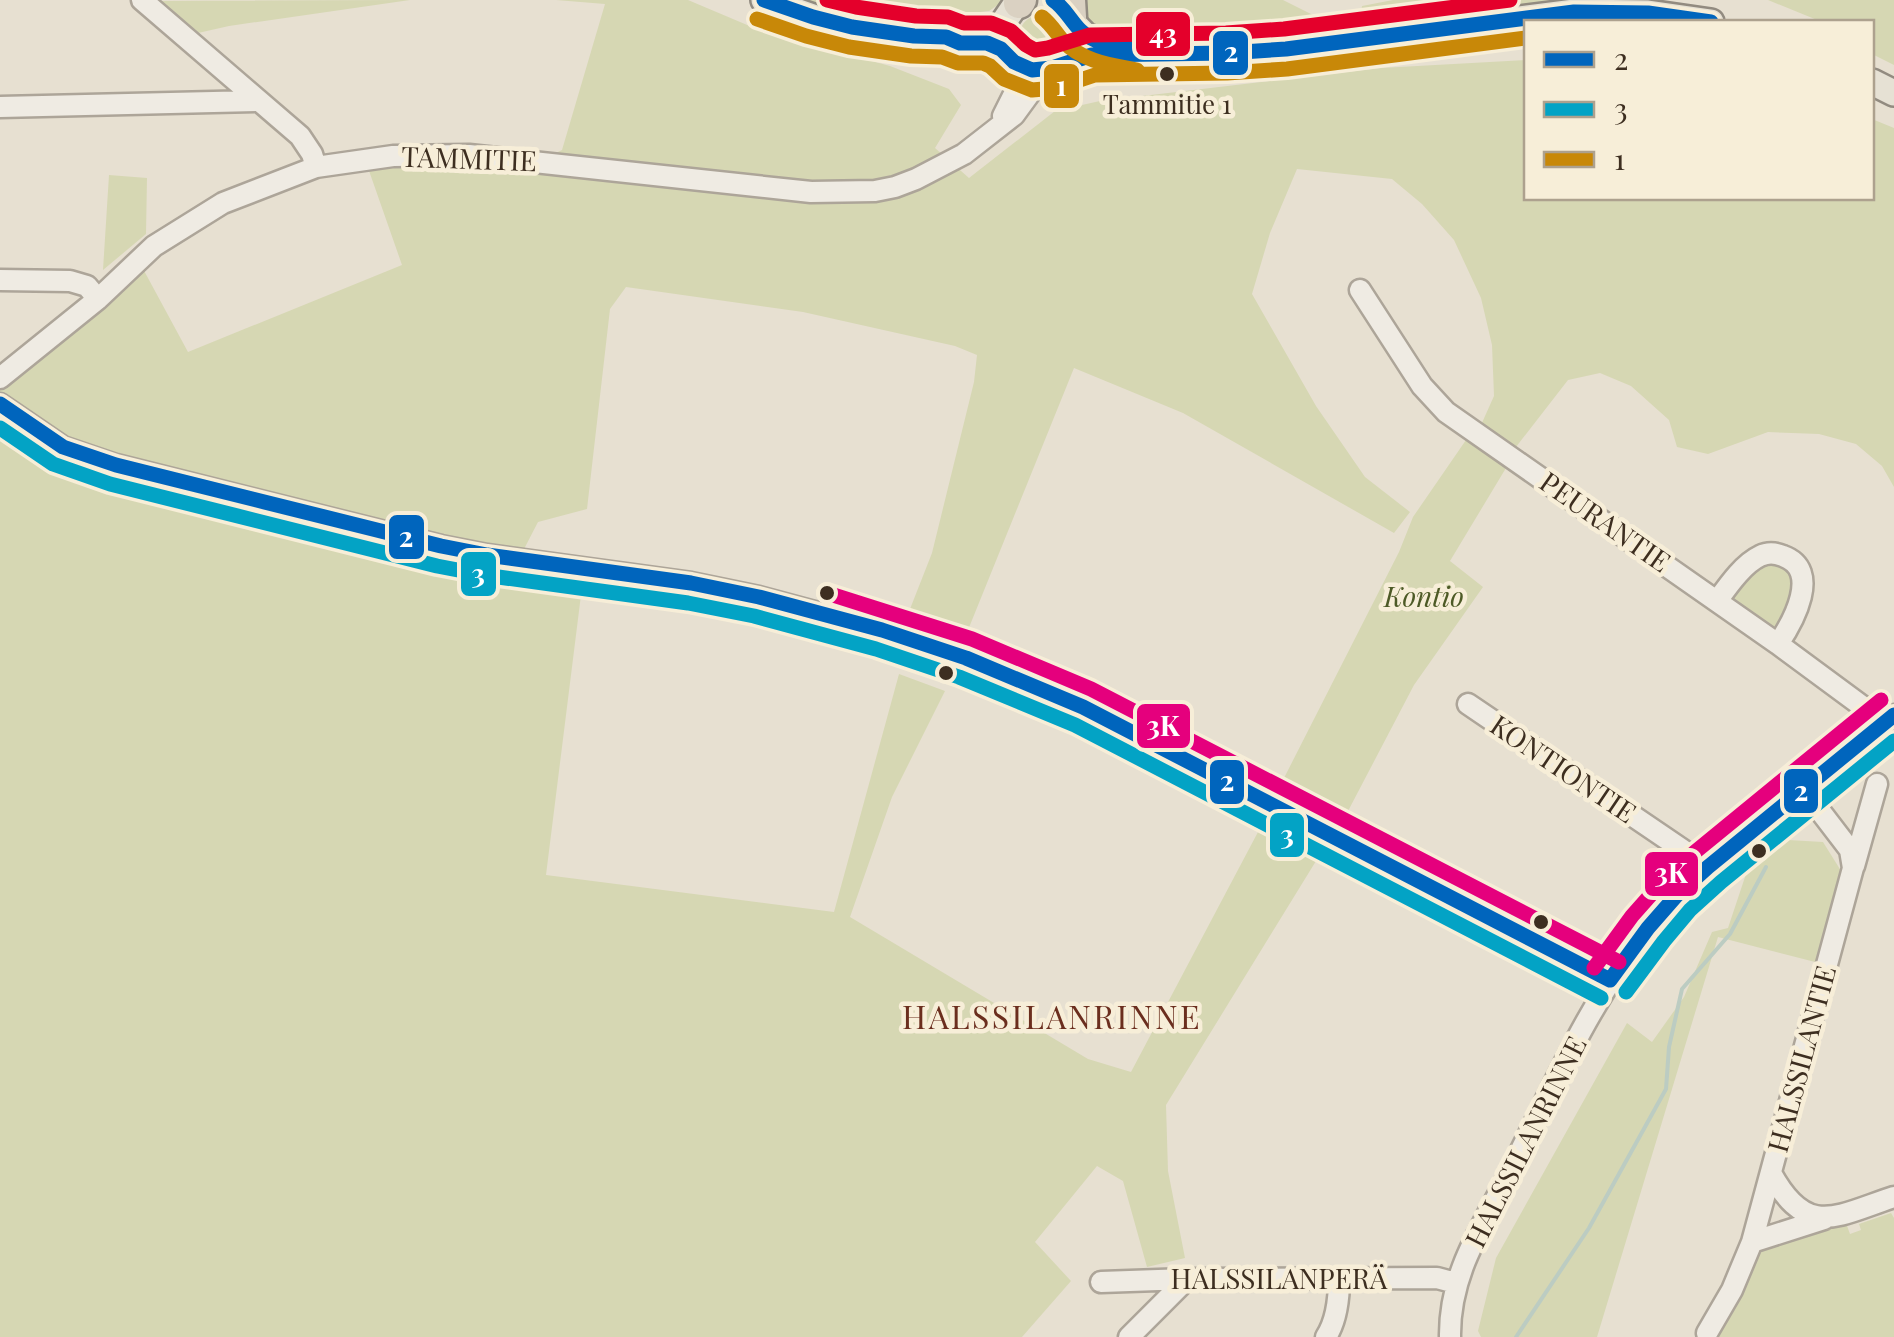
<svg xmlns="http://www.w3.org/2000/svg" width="1894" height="1337" font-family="'Playfair Display',serif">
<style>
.green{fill:#d6d7b3}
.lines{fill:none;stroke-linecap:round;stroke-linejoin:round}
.stream{stroke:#bcccc2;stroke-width:4}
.minor-casing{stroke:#ada599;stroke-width:25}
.major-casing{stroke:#928b80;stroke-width:30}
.highway-casing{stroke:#928b80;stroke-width:35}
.minor{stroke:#efebe3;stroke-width:20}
.major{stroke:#e6e1d4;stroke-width:25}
.highway{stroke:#dad1c2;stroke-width:30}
.bus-1-casing{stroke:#f7eed8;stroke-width:22}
.bus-2-casing{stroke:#f7eed8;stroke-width:22}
.bus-3-casing{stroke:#f7eed8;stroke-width:22}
.bus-4-casing{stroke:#f7eed8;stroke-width:22}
.bus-5-casing{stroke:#f7eed8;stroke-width:22}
.bus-1{stroke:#0065bd;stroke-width:15}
.bus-2{stroke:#03a3c5;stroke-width:15}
.bus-3{stroke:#c88808;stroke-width:15}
.bus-4{stroke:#e4002b;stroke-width:15}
.bus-5{stroke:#e5007d;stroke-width:15}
.bus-dot{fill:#3d2e20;stroke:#f7eed8;stroke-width:4}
.labels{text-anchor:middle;stroke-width:9;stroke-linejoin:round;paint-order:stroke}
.bus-label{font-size:26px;fill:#3d2e20;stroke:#f7eed8}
.street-label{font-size:28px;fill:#3d2e20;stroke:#f7eed8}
.park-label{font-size:28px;font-style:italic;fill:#4d5a26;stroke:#f7eed8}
.quarter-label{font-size:32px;letter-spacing:2.5px;fill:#6b2e1e;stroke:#f7eed8}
.line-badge{stroke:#f7eed8;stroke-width:4}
.badge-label{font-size:28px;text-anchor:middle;font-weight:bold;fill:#fff}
</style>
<rect width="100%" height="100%" fill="#e7e0d1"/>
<!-- green -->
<path class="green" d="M410 0 229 26 198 33 160 1Z
M556 0H688L759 30 890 66 949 89 961 105 935 148 969 178 1055 111 1100 101 1381 68 1526 60V198H1872V119L1894 128V487L1882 466 1856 444 1819 434 1768 432 1708 454 1677 447 1669 420 1631 386 1600 373 1568 380 1516 447 1481 425 1494 396 1492 345 1481 298 1454 240 1422 204 1392 179 1297 169 1270 233 1252 294 1316 406 1365 477 1410 512 1394 533 1183 413 1074 368 968 630 910 609 932 553 974 382 977 355 955 346 803 312 626 287 610 309 587 509 538 522 523 551 409 531 406 562 582 587 546 875 834 912 899 674 945 691 892 797 850 917 1088 1059 1131 1072 1258 832 1316 861 1166 1105 1168 1171 1185 1258 1147 1267 1123 1181 1097 1166 1035 1242 1071 1281 1022 1337H0V387L142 267 188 352 402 265 367 165 423 159 523 169 562 150 605 4Z
M795 0H1005L989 11 938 17 915 9 862 8 839 13Z
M1083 0H1283L1325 21 1310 35 1192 44 1125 38 1098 31 1083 17Z
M1393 0H1570L1370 29 1360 22 1362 6Z
M1768 0H1894V65L1872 54V22H1822Z
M1020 34a18 18 0 1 1 36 0a18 18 0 1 1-36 0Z
M109 175 147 178 146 234 103 270Z
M1466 440 1506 468 1450 561 1483 587 1414 685 1347 813 1283 780 1399 552 1413 517Z
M1770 559 1791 570 1796 594 1775 636 1728 603 1755 566Z
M1788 840 1823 842 1843 874 1819 963 1718 937 1597 1337H1481L1478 1331 1496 1258 1627 1023 1652 1042 1684 997 1712 932 1728 928 1749 865Z
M1891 1213 1894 1218V1337H1711L1754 1253 1765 1247 1846 1223 1850 1234 1861 1230 1859 1224Z"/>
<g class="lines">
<!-- stream -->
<path class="stream" d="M1516 1337 1589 1228 1666 1089 1669 1047 1682 989 1730 934 1766 867"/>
<!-- minor casing -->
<g class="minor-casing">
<path id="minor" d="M142 0 300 136 312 154 316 167
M0 107 259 101
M1003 116 1015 92 1014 62
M0 280 70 281 87 286 98 299
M1360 290 1422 386 1446 412 1778 644 1866 709 1882 724
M0 378 98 299 154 246 223 203 316 167 393 156 469 155 811 192 875 191 895 187 916 179 964 154 1014 115 1041 78 1052 68
M0 404 63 447 116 465 441 546 487 555 691 583 759 597 882 630 966 658 1083 707 1610 980
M1717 601C1728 586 1743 564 1760 556 1768 552 1776 553 1783 556 1822 570 1793 622 1778 644
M1468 704 1708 867
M1854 866 1877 784
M1771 1173C1807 1239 1836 1216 1894 1197
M1752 1242 1824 1219
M1101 1282 1187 1279 1437 1278 1456 1283
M1707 1333 1732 1290 1752 1242 1853 868 1850 850 1804 790
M1129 1337 1187 1279
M1326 1337C1337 1320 1339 1299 1339 1279
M1450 1337C1449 1271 1484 1225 1512 1168 1553 1087 1590 1001 1647 930 1687 880 1739 842 1788 803 1824 774 1858 743 1894 715"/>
</g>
<!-- major casing -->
<g class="major-casing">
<path id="major" d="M764 0 813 17 852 27 914 36 946 37 960 43H987L1001 49 1012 60
M1014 7 1003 23V43L1012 60 1032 70 1052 68 1092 55 1227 53 1286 49 1574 12 1648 13 1711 22
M1074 24 1087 37 1124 47
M1872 82 1894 93"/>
</g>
<!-- highway casing -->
<g class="highway-casing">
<path id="highway" d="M1070 0 1071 17
M1019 3 1021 0"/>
</g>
<!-- minor -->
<use href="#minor" class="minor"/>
<!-- major -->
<use href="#major" class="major"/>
<!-- highway -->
<use href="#highway" class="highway"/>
<!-- bus-1 casing -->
<g class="bus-1-casing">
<path id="bus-1" d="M764 0 813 17 852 27 914 36 946 37 960 43H987L1001 49 1014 62 1032 70 1052 68 1092 55 1227 53 1286 49 1574 12 1648 13 1711 22
M1053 0C1065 8 1070 20 1080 30 1096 46 1120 46 1141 50
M0 404 63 447 116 465 441 546 487 555 691 583 759 597 882 630 966 658 1083 707 1610 980
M1610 980 1648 928 1676 896 1708 867 1894 715"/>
</g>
<!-- bus-2 casing -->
<g class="bus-2-casing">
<path id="bus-2" d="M0 428 53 464 110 484 437 566 484 575 688 603 754 616 876 649 959 677 1075 725 1601 998
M1626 992 1664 941 1690 910 1721 882 1894 741"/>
</g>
<!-- bus-3 casing -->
<g class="bus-3-casing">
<path id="bus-3" d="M1042 17C1051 24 1056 33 1063 41 1083 62 1111 65 1137 70
M757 19 806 36 849 47 911 56 942 57 958 63H983L990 66 1004 79 1032 90 1056 88 1095 75 1227 73 1287 69 1526 38"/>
</g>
<!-- bus-4 casing -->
<g class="bus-4-casing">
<path id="bus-4" d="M827 0 856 7 916 16 948 17 964 23H991L1011 31 1026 45 1035 50 1048 48 1090 35 1226 33 1284 29 1510 0"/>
</g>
<!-- bus-5 casing -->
<g class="bus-5-casing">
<path id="bus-5" d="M827 593 972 639 1091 689 1619 962
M1594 968 1632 916 1663 881 1695 852 1881 700"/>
</g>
<!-- bus-1 -->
<use href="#bus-1" class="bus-1"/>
<!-- bus-2 -->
<use href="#bus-2" class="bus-2"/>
<!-- bus-3 -->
<use href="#bus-3" class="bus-3"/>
<!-- bus-4 -->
<use href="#bus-4" class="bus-4"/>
<!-- bus-5 -->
<use href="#bus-5" class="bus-5"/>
</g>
<!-- markers -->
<g class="bus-dot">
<circle cx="1167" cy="74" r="9"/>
<circle cx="827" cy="593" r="9"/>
<circle cx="946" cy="673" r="9"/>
<circle cx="1759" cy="851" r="9"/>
<circle cx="1541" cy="922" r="9"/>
</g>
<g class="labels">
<!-- bus labels -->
<g class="bus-label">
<text x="1167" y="114">Tammitie 1</text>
</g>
<!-- street labels -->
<g class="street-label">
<text transform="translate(469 159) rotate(2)" y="10">TAMMITIE</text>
<text transform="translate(1605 522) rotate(35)" y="10">PEURANTIE</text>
<text transform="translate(1563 769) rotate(34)" y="10">KONTIONTIE</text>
<text transform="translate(1802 1059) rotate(-75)" y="10">HALSSILANTIE</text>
<text transform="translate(1526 1142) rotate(-63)" y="10">HALSSILANRINNE</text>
<text x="1279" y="1289">HALSSILANPERÄ</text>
</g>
<!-- park labels -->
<g class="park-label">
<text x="1424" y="607">Kontio</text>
</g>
<!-- quarter labels -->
<g class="quarter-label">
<text x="1052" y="1029">HALSSILANRINNE</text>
</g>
</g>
<g class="line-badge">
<rect x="1134" y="10" width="58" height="48" rx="10" fill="#e4002b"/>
<rect x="1211" y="29" width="39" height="48" rx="10" fill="#0065bd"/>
<rect x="1042" y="62" width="39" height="48" rx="10" fill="#c88808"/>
<rect x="387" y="513" width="39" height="48" rx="10" fill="#0065bd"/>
<rect x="459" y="550" width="39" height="48" rx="10" fill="#03a3c5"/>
<rect x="1135" y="702" width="57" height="48" rx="10" fill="#e5007d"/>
<rect x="1208" y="758" width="38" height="48" rx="10" fill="#0065bd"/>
<rect x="1782" y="767" width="38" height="48" rx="10" fill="#0065bd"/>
<rect x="1268" y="811" width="38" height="48" rx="10" fill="#03a3c5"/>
<rect x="1643" y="850" width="57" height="48" rx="10" fill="#e5007d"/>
</g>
<g class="badge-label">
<text x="1163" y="44">43</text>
<text x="1231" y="62">2</text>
<text x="1061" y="96">1</text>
<text x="406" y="547">2</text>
<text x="478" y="584">3</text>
<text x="1163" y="736">3K</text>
<text x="1227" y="791">2</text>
<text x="1801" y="801">2</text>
<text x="1287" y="845">3</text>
<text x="1671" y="883">3K</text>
</g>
<!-- legend -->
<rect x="1524" y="20" width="350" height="180" fill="#f7eed8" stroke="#ada18e" stroke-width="2.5"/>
<rect x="1544" y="52" width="50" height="15" fill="#0065bd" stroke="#ada18e" stroke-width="2.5"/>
<text x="1614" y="70" font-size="30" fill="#3d2e20">2</text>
<rect x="1544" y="102" width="50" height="15" fill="#03a3c5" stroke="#ada18e" stroke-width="2.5"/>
<text x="1614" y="120" font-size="30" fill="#3d2e20">3</text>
<rect x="1544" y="152" width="50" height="15" fill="#c88808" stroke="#ada18e" stroke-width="2.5"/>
<text x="1614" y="170" font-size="30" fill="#3d2e20">1</text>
</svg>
